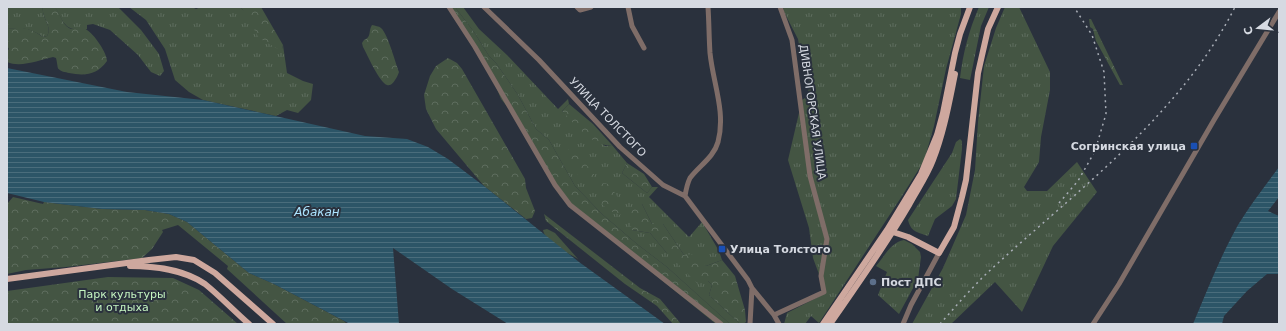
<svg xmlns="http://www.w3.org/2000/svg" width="1286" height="331" font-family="'DejaVu Sans',sans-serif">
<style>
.grass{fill:url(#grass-tufts)}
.forest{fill:url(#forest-crowns)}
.water{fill:url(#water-rules)}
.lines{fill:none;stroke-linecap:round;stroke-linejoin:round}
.minor{stroke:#7f6d68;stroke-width:5}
.major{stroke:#cea89e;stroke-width:6}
.rail{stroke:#a9aeb7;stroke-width:1.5;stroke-dasharray:2 4;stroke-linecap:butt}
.transit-dot{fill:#1a4fb4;stroke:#2a313d;stroke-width:1.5}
.service-dot{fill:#5c6f8a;stroke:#2a313d;stroke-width:1.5}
.labels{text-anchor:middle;stroke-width:4;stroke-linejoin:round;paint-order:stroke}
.street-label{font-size:11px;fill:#d6dae2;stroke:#2a313d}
.poi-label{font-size:11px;font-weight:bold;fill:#d6dae2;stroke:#2a313d;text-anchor:start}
.park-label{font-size:11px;fill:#c4f4c0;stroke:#2a313d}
.water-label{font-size:12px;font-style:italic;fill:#ace4ff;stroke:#2a313d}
</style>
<defs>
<pattern id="grass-tufts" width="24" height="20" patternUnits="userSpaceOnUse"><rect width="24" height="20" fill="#445543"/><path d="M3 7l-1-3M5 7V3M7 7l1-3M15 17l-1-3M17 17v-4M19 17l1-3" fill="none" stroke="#5e6d5e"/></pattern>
<pattern id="forest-crowns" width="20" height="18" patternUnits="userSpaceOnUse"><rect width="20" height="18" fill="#445543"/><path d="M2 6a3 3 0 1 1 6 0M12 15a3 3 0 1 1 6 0" fill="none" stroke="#5e6d5e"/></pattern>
<pattern id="water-rules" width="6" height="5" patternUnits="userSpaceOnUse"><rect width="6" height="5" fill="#2c5567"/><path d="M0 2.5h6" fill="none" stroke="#4a6d7c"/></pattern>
</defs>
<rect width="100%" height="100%" fill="#2a313d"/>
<!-- grass -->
<path class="grass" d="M7 7H43C41 18 53 26 47 36L43 37C31 28 22 27 7 29Z
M55 7H118L141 30 159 54 164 71 160 76 151 72 138 55 110 30 93 24 87 25V29C82 29 78 30 74 29 63 28 60 14 55 7Z
M129 7H192L196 9 201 7H241L242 9 282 49 283 45 287 73 303 81 313 84 311 100 298 113 287 110 276 116 203 100 189 92 175 80 165 49 146 20Z
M455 7H463L479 29 507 55 558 109 568 99 569 104 562 111 605 146 612 145 627 163 622 173 647 193 652 187H658L649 197 689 237 702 222 719 251 722 260 706 266 684 255 663 224H652L642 204 632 230 650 233 666 252 708 281 712 285 709 295 740 324H730L667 267 637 244 602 214 575 186 549 140 536 129 518 95 496 63 489 56 474 32Z
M783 7H961V14L946 69 934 126 924 161 902 196 819 323 811 316 805 324H784L787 313 826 293 813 258 809 228 788 160 802 100 808 96 809 76 801 56 798 39 784 12Z
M979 7H989L981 26 970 80 960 78C963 53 969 30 979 7Z
M1005 7H1019L1050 72V90L1041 137 1039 162 1024 187 1027 191H1047L1077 162 1097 192 1053 246 1022 312 995 282 951 324H912L943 268 966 215 975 170 978 122 984 66 996 28Z
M960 139 962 141V149L956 199 952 206 935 219 928 236C917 232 911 232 908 220L952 153 956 142Z
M904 240 912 244 920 252 921 257 918 279 899 314 878 295 887 272 876 266C884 257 891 242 904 240Z"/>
<!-- forest -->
<path class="forest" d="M43 7H55C60 13 62 24 69 28 74 31 82 26 87 30 94 34 107 53 107 61 97 75 85 76 69 73 66 72 60 72 58 68 57 65 57 61 56 58L53 57C39 60 21 68 7 62V51L9 49 7 46V29C23 27 29 27 43 37L47 36C53 26 41 18 43 7Z
M241 7H261L283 45 282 49 276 48 259 38Z
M447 7H455L474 32 489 56 496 63 518 95 536 129 549 140 575 186 602 214 637 244 667 267 730 324H716L602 232 580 210 560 196 523 126 501 99 492 77Z
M1089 19H1091L1123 85H1120L1096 41 1093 29 1090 27Z
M372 25C375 26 379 26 381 28 388 34 395 62 399 72 398 75 397 77 395 80 393 83 391 86 387 85 379 82 367 54 363 47L362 43 364 40C372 37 368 31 372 25Z
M448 58 457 63 462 69 525 179 526 188 535 211 532 218 526 219 484 186 436 129 426 109 424 95 430 76 436 66Z
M569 104 593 124 612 145C593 148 574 123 562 111Z
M570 148 594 173V183L583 181 567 161 564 154Z
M627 163 644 174 652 187 647 193 622 173Z
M601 183 609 184 621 202 620 215 608 210 601 203Z
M13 197 43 204 44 202 102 209 145 210 169 214 187 222 249 273 274 284 344 321 347 324H287L227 269 228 266 178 225 162 230 163 232 152 249 142 258 66 267 26 270 7 274V204Z
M642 204 652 224H663L684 255 697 254 706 266 722 260 735 276 745 310 746 322 743 324H740L709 295 712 285 708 281 698 284 666 252 650 233 632 230 627 210Z
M544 214 640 288 660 299 681 324H673L657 306 625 284 546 221Z
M547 229 555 233 578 259C567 252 546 244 543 230Z
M108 277 173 278 199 290 238 324H7V291Z"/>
<!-- water -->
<path class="water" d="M7 68 127 92 203 100 365 136 407 139 428 147 448 159 484 186 579 262 665 324H508L452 289 393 248 399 324H350L274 284 249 273 187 222 169 214 145 210 102 209 44 202 7 193Z
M1279 167V197L1268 211 1279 216V274H1267L1247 291 1224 316 1222 324H1193C1207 291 1220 257 1238 225 1250 205 1265 186 1279 167Z"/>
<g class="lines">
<!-- minor -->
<path class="minor" d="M449 7 475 47 555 185 570 205 721 324
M484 7 539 60 620 147 663 185 685 196 748 280 752 288 750 324
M577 7 580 10 591 7
M628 7 632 26 644 48
M685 196C686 190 687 184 690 178 699 166 714 157 718 142 726 112 713 83 710 53 709 38 709 22 708 7
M752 288 774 315 779 324
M774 315 824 292 821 276 827 239 810 176 792 40 780 7
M903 324 911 305 939 253
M1093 324 1119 284 1214 120 1279 12"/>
<!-- major -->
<path class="major" d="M890 231 908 237 939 253 954 227 962 197 966 180 978 73 988 29 998 7
M130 266C154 266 185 270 205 284 220 296 234 311 249 324
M7 279 149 260 176 257 194 260 215 273 273 324
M823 324 887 230 921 174 937 135 943 113 955 53 960 34 970 7
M830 324C857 285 885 246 909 205 917 190 927 176 933 160 944 132 949 103 955 74"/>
<!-- rail -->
<path class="rail" d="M1059 203 1078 181 1095 151 1106 114 1104 72 1092 35 1074 7
M940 324C955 307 970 290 985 275 1074 192 1179 118 1235 7"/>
</g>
<!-- markers -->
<g class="transit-dot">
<rect x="1190" y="142" width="8" height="8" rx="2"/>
<rect x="718" y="245" width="8" height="8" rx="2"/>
</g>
<circle class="service-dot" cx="873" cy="282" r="4"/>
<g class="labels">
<!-- street labels -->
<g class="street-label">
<text transform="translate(813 112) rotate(82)" y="4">ДИВНОГОРСКАЯ УЛИЦА</text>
<text transform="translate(608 117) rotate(46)" y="4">УЛИЦА ТОЛСТОГО</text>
</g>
<!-- poi labels -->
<g class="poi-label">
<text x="1186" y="150" text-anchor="end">Согринская улица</text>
<text x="730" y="253">Улица Толстого</text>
<text x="881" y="286">Пост ДПС</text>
</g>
<!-- park labels -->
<g class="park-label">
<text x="122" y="298">Парк культуры<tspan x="122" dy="13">и отдыха</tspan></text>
</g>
<!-- water labels -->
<g class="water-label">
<text x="317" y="216">Абакан</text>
</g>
</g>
<!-- border -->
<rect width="1286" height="331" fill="none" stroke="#d6dae2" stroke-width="16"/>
<!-- north arrow -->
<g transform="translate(1258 28) rotate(254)" stroke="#2a313d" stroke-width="3" paint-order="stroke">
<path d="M0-3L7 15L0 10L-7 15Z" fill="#d6dae2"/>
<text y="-6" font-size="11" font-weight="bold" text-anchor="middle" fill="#d6dae2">С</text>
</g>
</svg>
